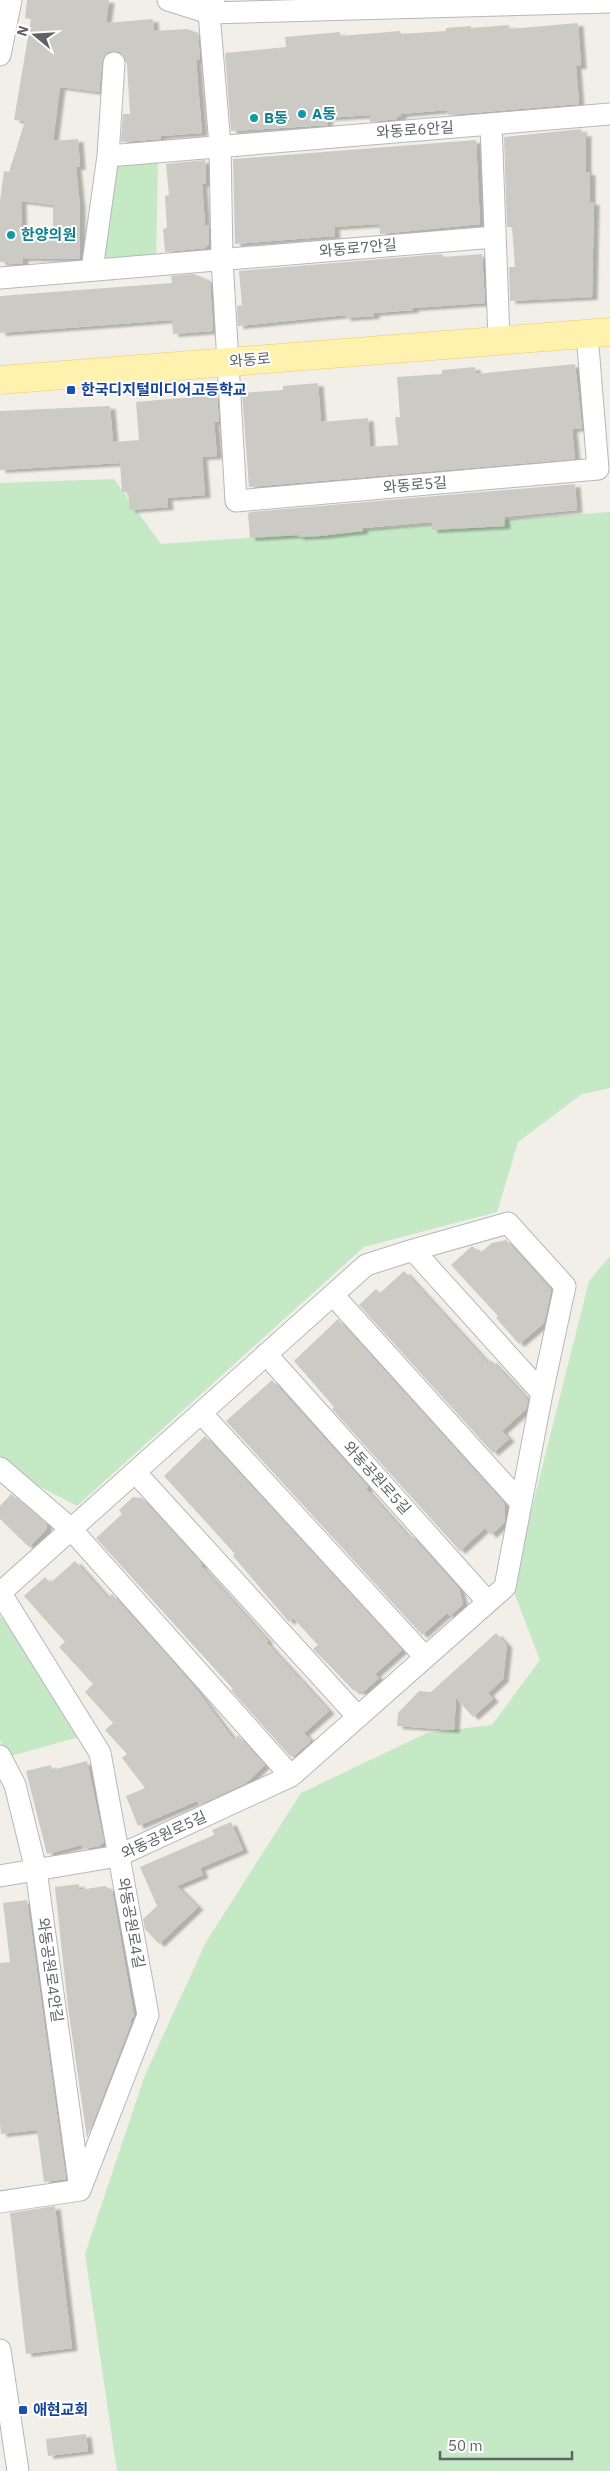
<svg xmlns="http://www.w3.org/2000/svg" width="610" height="2471" font-family="'IBM Plex Sans','Noto Sans KR',sans-serif">
<style>
.green{fill:#c5e8c5}
.building{fill:#cccac5;fill-rule:evenodd;filter:url(#shadow)}
.lines{fill:none;stroke-linecap:round;stroke-linejoin:round}
.minor-casing{stroke:#b5b8bc;stroke-width:23}
.major-casing{stroke:#f2c960;stroke-width:29}
.minor{stroke:#fff;stroke-width:21}
.major{stroke:#fff2af;stroke-width:28}
.culture-dot{fill:#0f9aa8;stroke:#fff;stroke-width:2}
.transit-dot{fill:#1a4fb4;stroke:#fff;stroke-width:2}
.labels{text-anchor:middle;stroke-width:4;stroke-linejoin:round;paint-order:stroke}
.culture-label{font-size:15px;font-weight:bold;fill:#0d838f;stroke:#fff;text-anchor:start}
.street-label{font-size:15px;fill:#5f6368;stroke:#fff}
.transit-label{font-size:15px;font-weight:bold;fill:#164399;stroke:#fff;text-anchor:start}
</style>
<defs>
<filter id="shadow"><feDropShadow dx="5.5" dy="3" stdDeviation="1" flood-color="#0004"/></filter>
</defs>
<rect width="100%" height="100%" fill="#f1efe8"/>
<!-- green -->
<path class="green" d="M111 159H158L156 260 98 267Z
M114 479 161 544 610 512V1088L582 1094 518 1142 497 1212 364 1247 77 1506 0 1466V483Z
M610 1256V2471H117L85 2254 145 2075 206 1942 301 1793 427 1733 492 1725 540 1660 512 1587 589 1281Z
M0 1617H3L60 1681 83 1736 7 1757 0 1740Z"/>
<!-- building -->
<path class="building" d="M27 0H109L106 23 153 19 154 31 187 29 198 33 200 59 196 60 202 133 161 136V139L121 142 123 114H130L127 64 120 52H108L102 62 99 92 60 87 53 141 78 139 80 167H76L80 207V259L23 258V264H16L0 262V201L4 171 9 172 25 121 14 120 31 19 25 18ZM21 201 53 205V235H22Z
M578 23 581 66H576L579 104 448 115 447 110 401 114V117H397V119L370 122V115L327 118 328 125 231 131 225 53 286 47 285 37 340 32V36L400 31 401 34 446 31V28L471 26V28L509 25V29Z
M581 129V134L586 133V172H590V202H594L592 297 510 301 509 267H515L512 227H507L504 137Z
M476 140 480 224 380 234 379 224 334 227 335 236 235 244 233 159Z
M205 160 206 184H202L205 225H209V244L205 248 165 252 163 229 167 228 165 196 169 195 166 164Z
M442 254 443 257 482 254 485 303 413 308V310L374 313V316L345 318V315L238 326 237 306 242 305 239 271Z
M194 274 204 278 210 284 213 328 212 331 173 334 172 320 0 333V296L172 283 171 276Z
M575 364 582 428 572 429 575 459 249 487 242 393 283 390V386L318 383 321 422 368 418 370 447 398 445 395 417H400L397 377 442 374V370L475 367 476 374Z
M217 395 219 422H214L217 456 202 457 205 495 167 498 168 507 130 510 128 492H122L120 463 0 470V411L110 406 113 442 139 440 136 402Z
M575 484 577 510 504 517 505 526 432 530V522L362 528 363 531 320 536 298 537V535L250 538 248 513 251 512Z
M506 1240 551 1290 544 1323 519 1344 496 1318 498 1316 451 1265 472 1246 480 1253 492 1243Z
M404 1271 488 1363 491 1360 528 1400 526 1409 502 1431 509 1439 493 1453 359 1305 376 1289 380 1293Z
M338 1319 504 1503 505 1522 491 1535 485 1528 460 1551 332 1409 334 1407 294 1361Z
M272 1380 368 1487 366 1489 408 1536 410 1534 459 1589 463 1604 450 1616 447 1613 422 1635 226 1421Z
M205 1436 402 1650 375 1674 379 1678 363 1692 353 1690 327 1663 313 1649 318 1645 293 1618 289 1622 233 1556 235 1554 164 1476Z
M11 1494 47 1524 46 1530 29 1547 0 1519V1506Z
M133 1497 142 1498 202 1564 201 1566 268 1641 266 1642 329 1711 304 1733 311 1741 294 1756H290L231 1690 233 1689 96 1538 122 1514 119 1510Z
M75 1561 108 1598 112 1594 171 1660 196 1689 234 1740 238 1735 265 1765 246 1783 199 1805 197 1801 138 1826 126 1796 145 1788 122 1758 127 1754 105 1730 113 1723 85 1692 93 1684 59 1647 65 1642 24 1596 45 1577 50 1583Z
M496 1633 507 1645 503 1679 488 1693 493 1699 473 1717 456 1698 454 1730 397 1726 398 1713 419 1691 431 1692Z
M87 1761 104 1842 99 1846 83 1849 82 1845 47 1854 26 1771 51 1765 52 1770Z
M231 1822 243 1850 200 1868 203 1875 177 1886 198 1907 159 1944 145 1929 143 1919 157 1906 140 1867 214 1835 212 1830Z
M79 1884V1890L105 1886 112 1890 134 2016 131 2019V2023L87 2138 68 2007 55 1887Z
M27 1900 66 2179 44 2182 37 2130 1 2134 0 2123V1963L10 1962 3 1903Z
M55 2206 72 2348 26 2354 10 2213Z
M86 2434 88 2451 48 2456 46 2439Z"/>
<g class="lines">
<!-- minor casing -->
<g class="minor-casing">
<path id="minor" d="M168 0 209 13 610 2
M214 0 209 13 220 145 222 259 236 501 598 469 587 334
M0 55 11 0
M491 124 499 339
M108 156 610 114
M92 270 108 156 114 63
M0 278 495 237
M413 1250 508 1223 565 1286 542 1393
M333 1295 521 1503
M266 1354 488 1602
M201 1413 425 1657
M0 1468 71 1529 291 1776
M135 1472 358 1717
M0 1592 100 1753 148 2015 80 2190 0 2202
M0 1593 366 1265 413 1250 542 1393 505 1587 291 1776 118 1856 0 1876
M0 1756 15 1785 36 1870 80 2189
M0 2350 18 2471"/>
</g>
<!-- major casing -->
<g class="major-casing">
<path id="major" d="M0 380 610 332"/>
</g>
<!-- minor -->
<use href="#minor" class="minor"/>
<!-- major -->
<use href="#major" class="major"/>
</g>
<!-- markers -->
<g class="culture-dot">
<circle cx="302" cy="114" r="5"/>
<circle cx="254" cy="118" r="5"/>
<circle cx="11" cy="235" r="5"/>
</g>
<g class="transit-dot">
<rect x="66" y="385" width="10" height="10" rx="2.5"/>
<rect x="18" y="2405" width="10" height="10" rx="2.5"/>
</g>
<g class="labels">
<!-- culture labels -->
<g class="culture-label">
<text x="312" y="119">A동</text>
<text x="264" y="123">B동</text>
<text x="21" y="240">한양의원</text>
</g>
<!-- street labels -->
<g class="street-label">
<text transform="translate(415 130) rotate(-4)" y="5">와동로6안길</text>
<text transform="translate(358 248) rotate(-5)" y="5">와동로7안길</text>
<text transform="translate(250 360) rotate(-5)" y="5">와동로</text>
<text transform="translate(415 485) rotate(-5)" y="5">와동로5길</text>
<text transform="translate(377 1478) rotate(48)" y="5">와동공원로5길</text>
<text transform="translate(164 1835) rotate(-25)" y="5">와동공원로5길</text>
<text transform="translate(131 1923) rotate(80)" y="5">와동공원로4길</text>
<text transform="translate(50 1970) rotate(82)" y="5">와동공원로4안길</text>
</g>
<!-- transit labels -->
<g class="transit-label">
<text x="81" y="395">한국디지털미디어고등학교</text>
<text x="33" y="2415">애현교회</text>
</g>
</g>
<!-- north arrow -->
<g transform="translate(35 35) rotate(288)" stroke="#ffffff" stroke-width="4" paint-order="stroke">
<path d="M0-4L9 19L0 12L-9 19Z" fill="#5f6368"/>
<text y="-8" font-size="14" font-weight="bold" text-anchor="middle" fill="#5f6368">N</text>
</g>
<!-- scale -->
<path d="M440 2451v8h132v-8" fill="none" stroke="#5f6368" stroke-width="2.5"/>
<text x="448" y="2451" font-size="15" fill="#5f6368" stroke="#ffffff" stroke-width="4" paint-order="stroke">50 m</text>
</svg>
